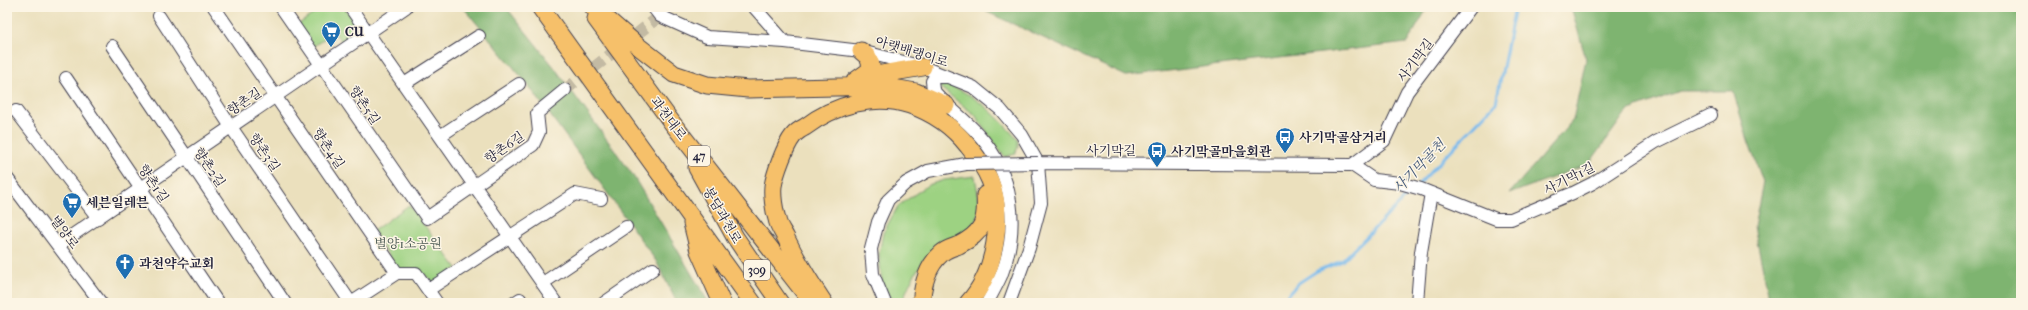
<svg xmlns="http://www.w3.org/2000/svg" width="2028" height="310" font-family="'IM FELL French Canon','Noto Serif KR',serif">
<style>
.green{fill:#9dd282;stroke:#607a5e}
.forest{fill:#7eb470;stroke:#506b56}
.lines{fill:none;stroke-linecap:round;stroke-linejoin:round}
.stream{stroke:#78baed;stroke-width:3}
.minor-tunnel{stroke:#c3baa3;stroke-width:12;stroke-dasharray:12 6;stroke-linecap:butt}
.minor-casing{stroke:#403e4e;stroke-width:14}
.highway-casing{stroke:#403e4e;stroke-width:19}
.minor{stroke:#fff;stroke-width:12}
.highway{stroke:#f6c06b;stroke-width:17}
.minor-bridge-casing{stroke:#403e4e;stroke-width:14;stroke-linecap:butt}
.minor-bridge{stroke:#fff;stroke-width:12}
.labels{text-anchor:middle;stroke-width:3;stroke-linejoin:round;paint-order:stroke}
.shield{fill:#fcf5e5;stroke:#63616e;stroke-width:1}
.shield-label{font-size:12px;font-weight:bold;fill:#22223b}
.poi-label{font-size:13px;font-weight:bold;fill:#22223b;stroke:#fcf5e5;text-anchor:start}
.street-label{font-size:13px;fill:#22223b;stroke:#fcf5e5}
.park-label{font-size:13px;fill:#475750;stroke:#fcf5e5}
.water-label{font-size:14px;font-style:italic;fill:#405779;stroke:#fcf5e5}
</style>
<rect width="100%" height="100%" fill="#fcf5e5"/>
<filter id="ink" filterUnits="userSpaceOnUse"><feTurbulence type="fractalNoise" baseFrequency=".025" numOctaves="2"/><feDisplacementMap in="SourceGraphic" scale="8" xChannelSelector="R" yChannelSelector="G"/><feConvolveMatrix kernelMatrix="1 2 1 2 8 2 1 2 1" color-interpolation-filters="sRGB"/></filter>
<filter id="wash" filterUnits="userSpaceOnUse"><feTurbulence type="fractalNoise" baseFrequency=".012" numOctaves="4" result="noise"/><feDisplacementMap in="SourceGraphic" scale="16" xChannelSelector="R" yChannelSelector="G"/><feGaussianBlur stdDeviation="0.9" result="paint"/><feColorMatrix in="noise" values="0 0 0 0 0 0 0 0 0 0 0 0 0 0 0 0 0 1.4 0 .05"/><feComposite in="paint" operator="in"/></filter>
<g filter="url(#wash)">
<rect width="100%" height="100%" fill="#ebe0bd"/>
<!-- green -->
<path class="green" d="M323 7H344L364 34 346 47 334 32 311 48 296 26Z
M940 81C978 96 991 110 1018 140V147L1015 154 1005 157 975 115 937 85Z
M975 176C977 191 984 212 974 224 968 234 952 237 943 244 922 258 910 279 902 303H893L882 284 879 254 883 233 898 206 928 185 944 180Z
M409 205 457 268 433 283 421 271 398 270 373 231Z"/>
<!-- forest -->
<path class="forest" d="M463 7H506L554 67 632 174 709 303H677L656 261 603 187 528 85Z
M988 7H1428L1407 43 1126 76 987 12Z
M1571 7H2021V303H1770L1754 226 1763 182 1747 137 1733 91H1680L1627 111 1589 164 1509 194 1573 120 1586 59Z"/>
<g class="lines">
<!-- stream -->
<path class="stream" d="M1419 184 1496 103 1515 7
M1282 303 1297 284 1317 271 1342 261 1413 190"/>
</g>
</g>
<g filter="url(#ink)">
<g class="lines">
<!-- minor-tunnel -->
<path class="minor-tunnel" d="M565 90 660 16"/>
<!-- minor casing -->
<g class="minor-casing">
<path id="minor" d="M214 7 397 273H416L437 303
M281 7 427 218 533 145 539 132 537 113 565 90
M350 7 556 303
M653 7 660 16 707 37 785 42 861 51 923 67 973 87 1000 109 1022 135 1038 163 1041 203 1029 248 1009 303
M754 7 785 42
M159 16 231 127 351 303
M112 46 285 303
M948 77H935L932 81 933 90C946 106 964 118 978 134 1014 173 1020 228 1001 276 997 285 992 294 987 303
M66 78 218 303
M404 84 479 36
M16 111 98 218
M440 136 519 84
M1038 163 1352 165 1374 180 1400 183 1421 189 1496 219H1511L1573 193 1593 183 1656 142 1711 115
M1352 165 1384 141 1407 92 1471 7
M7 178 101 303
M58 245 406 7
M543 283 626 227
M428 290 575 194 601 199
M351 303 397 273
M514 303 520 299
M604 303 653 269
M885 303 873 274 871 249 878 222 888 200 906 183 928 171 966 164
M1417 303 1421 252 1431 193"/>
</g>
<!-- highway casing -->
<g class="highway-casing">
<path id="highway" d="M540 7 753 303
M593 7 638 46 674 74 707 85 748 89 881 86 916 92 946 105
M596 19 673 124 808 297
M855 81 869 71 871 65 868 57 861 51
M861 82 882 74 923 67
M697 168 735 237 780 303
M692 223 699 251 722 303
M824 303C810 282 797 261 786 238 783 232 778 226 777 219 774 210 772 195 773 186 775 174 785 146 793 136 796 132 801 129 805 127 834 105 875 93 910 105 934 113 953 127 968 146 988 170 997 189 997 220 996 251 989 280 968 303
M921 303C923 284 927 266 942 253 946 249 954 247 959 245 983 233 987 221 985 195"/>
</g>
<!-- minor -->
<use href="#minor" class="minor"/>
<!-- highway -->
<use href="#highway" class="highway"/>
<!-- minor-bridge casing -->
<g class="minor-bridge-casing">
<path id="minor-bridge" d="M966 164 1038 163"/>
</g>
<!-- minor-bridge -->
<use href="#minor-bridge" class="minor-bridge"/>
</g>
</g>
<!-- icons -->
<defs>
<g id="supermarket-pin" transform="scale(1)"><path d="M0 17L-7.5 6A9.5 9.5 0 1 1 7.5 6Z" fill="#1f6fb2" stroke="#fcf5e5"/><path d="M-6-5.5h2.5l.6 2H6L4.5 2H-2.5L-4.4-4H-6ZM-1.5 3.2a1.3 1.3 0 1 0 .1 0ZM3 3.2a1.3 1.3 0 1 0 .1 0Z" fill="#fff"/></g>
<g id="bus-pin" transform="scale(1)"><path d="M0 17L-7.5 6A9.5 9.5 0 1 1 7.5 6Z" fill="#1f6fb2" stroke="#fcf5e5"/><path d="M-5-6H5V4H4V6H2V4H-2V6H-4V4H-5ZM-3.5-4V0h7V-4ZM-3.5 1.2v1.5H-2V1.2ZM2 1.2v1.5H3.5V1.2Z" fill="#fff"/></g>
<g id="church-pin" transform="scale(1)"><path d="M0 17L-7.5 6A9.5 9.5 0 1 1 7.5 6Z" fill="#1f6fb2" stroke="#fcf5e5"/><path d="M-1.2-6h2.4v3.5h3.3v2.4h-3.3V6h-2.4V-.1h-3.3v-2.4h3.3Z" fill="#fff"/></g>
</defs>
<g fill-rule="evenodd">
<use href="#supermarket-pin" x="331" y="31"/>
<use href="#bus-pin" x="1285" y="137"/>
<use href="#bus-pin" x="1157" y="151"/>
<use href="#supermarket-pin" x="72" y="202"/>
<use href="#church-pin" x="125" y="263"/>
</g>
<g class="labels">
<!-- shield labels -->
<g class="shield">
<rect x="688" y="146" width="22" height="20" rx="3"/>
<rect x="744" y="260" width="26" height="20" rx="3"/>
</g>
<g class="shield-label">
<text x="699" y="160">47</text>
<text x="757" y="274">309</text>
</g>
<!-- poi labels -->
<g class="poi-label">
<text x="345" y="36">CU</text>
<text x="1299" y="142">사기막골삼거리</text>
<text x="1171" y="156">사기막골마을회관</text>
<text x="86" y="207">세븐일레븐</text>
<text x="139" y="268">과천약수교회</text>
</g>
<!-- street labels -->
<g class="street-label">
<text transform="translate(912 51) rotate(17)" y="5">아랫배랭이로</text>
<text transform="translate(1415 60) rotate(-53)" y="5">사기막길</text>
<text transform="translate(244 101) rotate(-34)" y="5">향촌길</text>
<text transform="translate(365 105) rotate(56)" y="5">향촌5길</text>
<text transform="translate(669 118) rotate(53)" y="5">과천대로</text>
<text transform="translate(504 147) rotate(-35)" y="5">향촌6길</text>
<text transform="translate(329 148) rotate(56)" y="5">향촌4길</text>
<text x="1111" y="155">사기막길</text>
<text transform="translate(265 152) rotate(55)" y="5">향촌3길</text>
<text transform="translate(210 167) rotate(56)" y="5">향촌2길</text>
<text transform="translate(1569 178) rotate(-27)" y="5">사기막1길</text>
<text transform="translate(154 183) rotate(56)" y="5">향촌1길</text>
<text transform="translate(723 215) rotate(60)" y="5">봉담과천로</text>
<text transform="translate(65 232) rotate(53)" y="5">별양로</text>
</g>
<!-- park labels -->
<g class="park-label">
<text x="408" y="248">별양1소공원</text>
</g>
<!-- water labels -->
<g class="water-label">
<text transform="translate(1419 166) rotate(-46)" y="5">사기막골천</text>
</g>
</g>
<!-- margin -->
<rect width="2028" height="310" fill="none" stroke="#fcf5e5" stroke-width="24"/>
</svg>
